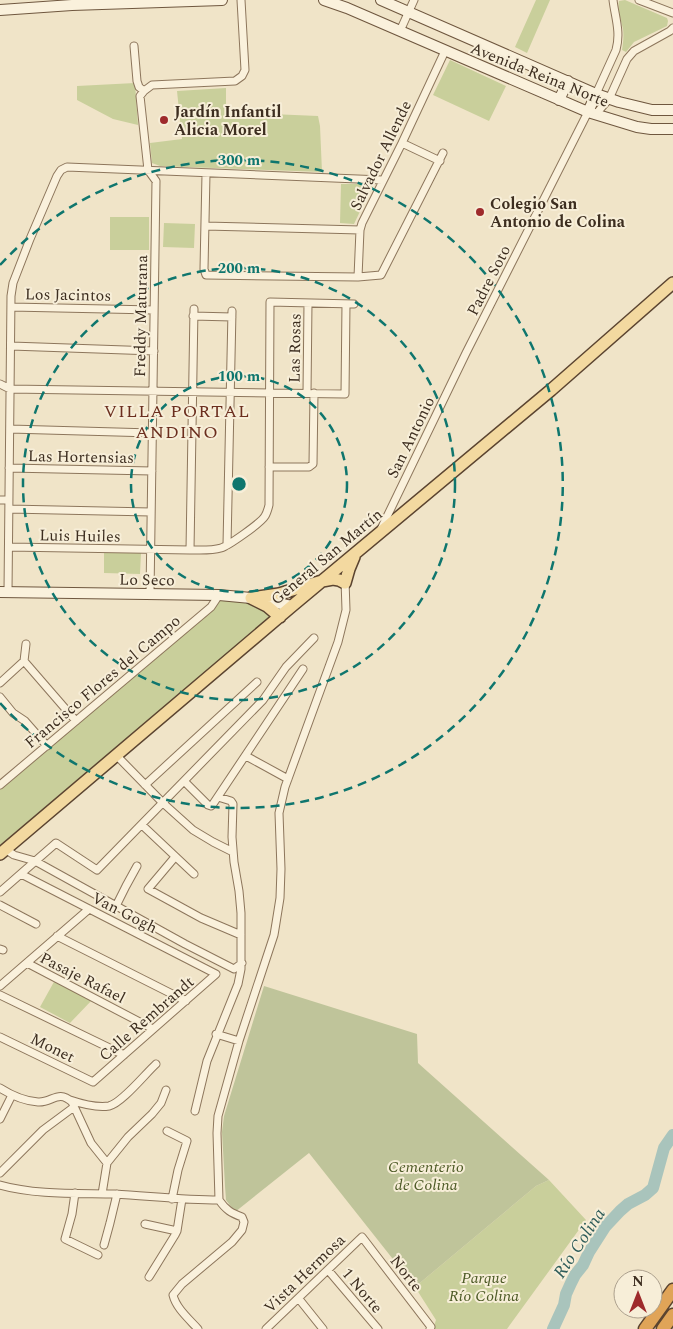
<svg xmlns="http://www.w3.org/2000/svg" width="673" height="1329" font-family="Spectral,serif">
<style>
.green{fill:#c9cf9b}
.cemetery{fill:#bfc49a}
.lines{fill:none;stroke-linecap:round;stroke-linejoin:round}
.river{stroke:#a9c4bc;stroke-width:12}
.street-casing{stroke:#8d765c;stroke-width:9}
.secondary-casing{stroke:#6f573f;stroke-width:12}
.primary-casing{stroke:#5b4430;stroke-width:14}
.highway-casing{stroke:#5b4430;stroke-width:15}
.street{stroke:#faf1dc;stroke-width:7}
.secondary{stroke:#faf1dc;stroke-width:10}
.primary{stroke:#f3d9a0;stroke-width:11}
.highway{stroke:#e0a458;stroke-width:12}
.ring{fill:none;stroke:#0f766e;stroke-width:2.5;stroke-dasharray:9 6}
.poi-dot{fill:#9e2a2b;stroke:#f7eed8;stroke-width:2}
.labels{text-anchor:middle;stroke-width:4;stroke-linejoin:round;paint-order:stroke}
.street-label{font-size:16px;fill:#3d2e20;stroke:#f7eed8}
.poi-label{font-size:16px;font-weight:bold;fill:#3d2e20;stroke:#f7eed8;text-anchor:start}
.park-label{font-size:16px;font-style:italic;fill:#4d5a26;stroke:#f7eed8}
.neighbourhood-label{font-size:18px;letter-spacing:1px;fill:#6b2e1e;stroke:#f7eed8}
.water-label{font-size:18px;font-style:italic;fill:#2f5d5a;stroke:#f7eed8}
.centre{fill:#0f766e;stroke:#f7eed8;stroke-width:2.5}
.ring-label{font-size:15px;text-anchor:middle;font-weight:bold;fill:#0f766e;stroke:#f7eed8;stroke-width:4;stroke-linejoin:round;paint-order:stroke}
</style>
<rect width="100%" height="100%" fill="#f0e4c8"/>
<!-- green -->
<path class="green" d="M536 0H550L527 53 515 47Z
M625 0 667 18 668 21 667 26 634 42 626 52 622 50C623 43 624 37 623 29 621 20 617 10 619 1Z
M450 60 506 86 489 121 433 95Z
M135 83 138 125 113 119 77 100V86Z
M226 88V109L271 114 318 116 320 126 322 172 160 166 152 163 150 143 182 139 177 91Z
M341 184H373L354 224 340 223Z
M110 217H149V250H110Z
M164 223 195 224 194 248 163 247Z
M104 552 141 553 140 574 104 573Z
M226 598 258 605 272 613 270 617 0 845V786L219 601Z
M55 980 92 1000 70 1023 40 1007Z
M549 1180 586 1220 507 1329H433L436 1320 415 1287 536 1186Z"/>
<!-- cemetery -->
<path class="cemetery" d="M264 986 417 1034 418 1063 549 1180 536 1186 415 1287 309 1153 235 1212 226 1200 225 1186 222 1132 224 1116Z"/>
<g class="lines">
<!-- river -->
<path class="river" d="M553 1329 564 1305 566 1294 571 1283 575 1275 583 1265 589 1252 605 1227 620 1211 628 1204 645 1195 653 1188 664 1148 673 1135"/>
<!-- street casing -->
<g class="street-casing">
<path id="street" d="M639 0 673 13
M400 31 414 0
M134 46 137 81 139 87 144 91
M596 94 616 50C621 32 615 17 613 0
M595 115 609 99 627 59 634 51 670 31 673 28
M402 143 440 161
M206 174 204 269 206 275 358 277 381 275 443 153
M205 226 360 230
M358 277 360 230 362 223 402 143 445 51
M11 307 154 310
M193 316 232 317
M11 346 154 351
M0 384 10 389 345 394 346 304
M307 393 308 303
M10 429 152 433
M269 467H309L313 464 314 393
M9 468 152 471
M0 500H9
M9 509 151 512
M381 529 466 353 588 112
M227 545 232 311
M9 547 190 550C199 550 211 551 221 548 228 546 261 523 265 516 267 513 268 509 269 505L270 302 354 304
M190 550 194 309
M8 592 11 296 13 283 30 239 57 176 61 170 67 167 382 180
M150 594 156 181 148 170 140 96 144 91 152 85 235 81 242 76 245 70 241 0
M26 644 24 661 76 721
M0 683 24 661
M0 697 13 713 25 721 47 746
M116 755 163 803 193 830 213 842 233 852
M246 756 288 779
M184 781 208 805 211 806 213 804 303 669
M0 785 211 607 219 595
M145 785 257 682
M142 825 194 874
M5 849 14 855 35 861 185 944 234 969 242 963
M175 857 148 889 201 918 241 935
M0 892 56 843 97 870 263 700 286 667 314 638
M0 905 36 924
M116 906 126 886 137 866
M57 936 186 1001
M0 949 3 950
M27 963 153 1029
M0 986 89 909
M0 995 124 1055
M216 1034 239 1041
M0 1037 93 1082 216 974 21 874
M0 1088C11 1095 24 1101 38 1102 52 1103 58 1089 72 1102L91 1143 107 1163
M70 1100C82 1104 96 1108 109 1106 122 1103 145 1074 156 1064
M195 1111 207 1061 238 984 241 969V913L239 891 234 862 232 837 233 804 231 801 218 797
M0 1119 12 1095
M167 1131 187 1141 178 1170 172 1199
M0 1173 43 1130 74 1107
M0 1185C35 1195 79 1193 115 1194 150 1196 184 1200 219 1200
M75 1193 72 1214 65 1239 98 1255
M102 1194 107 1163 128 1137 152 1114 161 1103 166 1090
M145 1224 177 1231
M104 1245 110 1223 117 1194
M328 1270 378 1329
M149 1277 175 1235 177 1231 182 1199
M299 1299 323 1329
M198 1329C189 1319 176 1308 173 1295L182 1284 232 1242 242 1230 244 1222 242 1217C231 1213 226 1210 219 1200L217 1133 218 1116 239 1041 274 935 276 923 280 898 281 869 279 813 285 787 338 642 346 610 345 580
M266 1329 362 1237 431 1327 430 1329"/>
</g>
<!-- secondary casing -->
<g class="secondary-casing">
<path id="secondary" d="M324 0 347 8 588 112 637 127 651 129H673
M381 0 596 94 619 102 652 110H673
M0 10 72 5 222 0
M559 100 568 81
M588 112 596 94
M0 592 219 595 251 598 292 606"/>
</g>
<!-- primary casing -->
<g class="primary-casing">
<path id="primary" d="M251 598 279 594 322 581 333 579 339 580 345 583 349 569 354 557
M251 598 267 606 280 617
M0 854 292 606 551 390 673 283"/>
</g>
<!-- highway casing -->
<g class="highway-casing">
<path id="highway" d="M645 1329 673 1290
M663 1329 673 1315"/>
</g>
<!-- street -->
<use href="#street" class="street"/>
<!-- secondary -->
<use href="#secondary" class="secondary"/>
<!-- primary -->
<use href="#primary" class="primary"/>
<!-- highway -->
<use href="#highway" class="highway"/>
</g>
<!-- distance rings -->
<g class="ring">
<circle cx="239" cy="484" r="108"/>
<circle cx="239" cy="484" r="216"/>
<path d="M0 265A324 324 0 1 1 0 703"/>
</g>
<!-- markers -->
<g class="poi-dot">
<circle cx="164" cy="120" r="5"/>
<circle cx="480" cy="212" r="5"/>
</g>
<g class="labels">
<!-- street labels -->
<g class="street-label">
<text transform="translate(540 74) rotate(22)" y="6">Avenida Reina Norte</text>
<text transform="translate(380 155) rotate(-64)" y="6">Salvador Allende</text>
<text transform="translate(488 280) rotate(-63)" y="6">Padre Soto</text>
<text transform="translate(68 294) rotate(1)" y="6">Los Jacintos</text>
<text transform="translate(140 316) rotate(-89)" y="6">Freddy Maturana</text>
<text transform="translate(294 348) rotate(-89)" y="6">Las Rosas</text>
<text transform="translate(410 437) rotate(-64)" y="6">San Antonio</text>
<text transform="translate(81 456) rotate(1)" y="6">Las Hortensias</text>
<text transform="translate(80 535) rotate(1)" y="6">Luis Huiles</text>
<text transform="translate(326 556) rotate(-40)" y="6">General San Martín</text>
<text transform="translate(147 579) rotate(1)" y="6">Lo Seco</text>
<text transform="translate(102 681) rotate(-40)" y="6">Francisco Flores del Campo</text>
<text transform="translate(125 912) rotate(27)" y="6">Van Gogh</text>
<text transform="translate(83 977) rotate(27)" y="6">Pasaje Rafael</text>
<text transform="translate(146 1018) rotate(-41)" y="6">Calle Rembrandt</text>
<text transform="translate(53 1047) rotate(26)" y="6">Monet</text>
<text transform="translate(304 1273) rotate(-44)" y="6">Vista Hermosa</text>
<text transform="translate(407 1273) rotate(52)" y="6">Norte</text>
<text transform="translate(363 1290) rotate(50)" y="6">1 Norte</text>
</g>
<!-- poi labels -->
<g class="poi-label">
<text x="174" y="117">Jardín Infantil<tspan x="174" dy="18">Alicia Morel</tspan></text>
<text x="490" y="209">Colegio San<tspan x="490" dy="18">Antonio de Colina</tspan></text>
</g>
<!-- park labels -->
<g class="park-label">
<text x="426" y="1172">Cementerio<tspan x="426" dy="18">de Colina</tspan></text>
<text x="484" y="1283">Parque<tspan x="484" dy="18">Río Colina</tspan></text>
</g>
<!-- neighbourhood labels -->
<g class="neighbourhood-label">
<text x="177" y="417">VILLA PORTAL<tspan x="177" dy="21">ANDINO</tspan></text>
</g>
<!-- water labels -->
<g class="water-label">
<text transform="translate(579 1243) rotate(-57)" y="6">Río Colina</text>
</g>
</g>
<circle cx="239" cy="484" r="8" class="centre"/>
<g class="ring-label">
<text x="239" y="165">300 m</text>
<text x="239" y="273">200 m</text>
<text x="239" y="381">100 m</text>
</g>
<!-- north arrow -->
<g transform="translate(638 1294)"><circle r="24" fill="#f7eed8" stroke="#ada18e"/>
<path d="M0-4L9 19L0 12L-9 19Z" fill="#9e2a2b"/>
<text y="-8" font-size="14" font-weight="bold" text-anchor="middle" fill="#3d2e20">N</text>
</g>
</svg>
